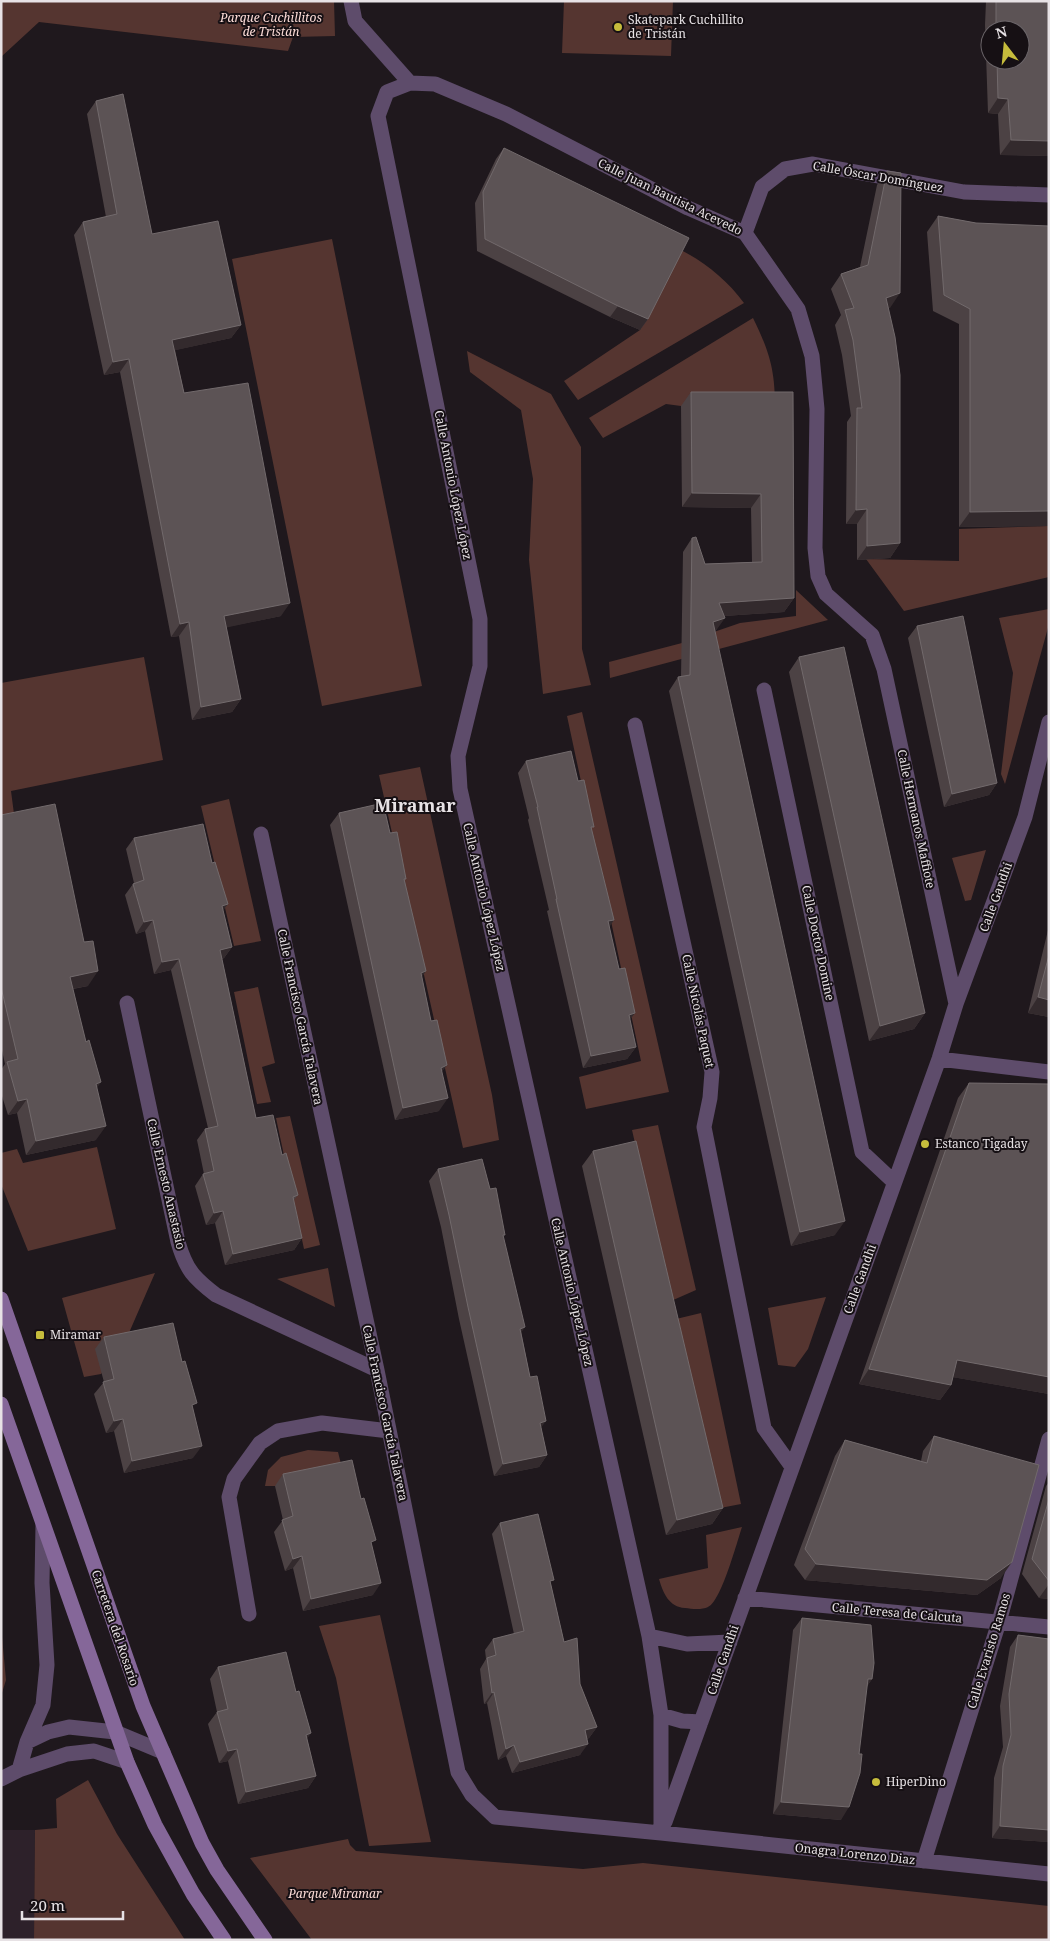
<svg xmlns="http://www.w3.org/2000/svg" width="1050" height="1941" font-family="'Noto Serif',serif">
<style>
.built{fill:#2d212a}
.green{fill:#553530}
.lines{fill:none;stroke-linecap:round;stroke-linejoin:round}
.street{stroke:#5e4c6b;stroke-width:15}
.secondary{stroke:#856799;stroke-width:15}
.wall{fill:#4c4244;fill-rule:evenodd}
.shaded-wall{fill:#332a2d}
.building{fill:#5c5355;stroke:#726a6c}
.poi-dot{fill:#c6bc3c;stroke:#161014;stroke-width:2}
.labels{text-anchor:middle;stroke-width:4;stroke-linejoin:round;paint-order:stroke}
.park-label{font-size:12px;font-style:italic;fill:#fcdcd7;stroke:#161014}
.poi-label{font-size:12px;fill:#e7e2e5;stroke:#161014;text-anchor:start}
.street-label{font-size:12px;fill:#e7e2e5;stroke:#161014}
.district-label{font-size:18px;font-weight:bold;fill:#e7e2e5;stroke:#161014}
</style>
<rect width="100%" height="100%" fill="#1f181d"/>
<!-- built -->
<path class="built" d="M1 1830H35L34 1940H1Z"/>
<!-- green -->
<path class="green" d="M1 1H334L335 36 293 37 288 51 39 22 1 57Z
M564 1H673L671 56 562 53Z
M332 239 422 686 322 706 232 259Z
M681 250C706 263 727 280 744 303L578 400 564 381 640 330Z
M753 318C769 351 775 369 775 406H681L666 404 603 438 589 418Z
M467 351 551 394 581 447 582 649 591 685 543 694 529 560 533 479 521 410 470 372Z
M1049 526V577L904 611 866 559 959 561V529Z
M796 590 828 620 610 678 609 662 682 643 740 623 796 616Z
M1049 609V624L1005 784 1001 774 1013 673 999 618Z
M144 657 163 760 11 791 14 814 1 817V683Z
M582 712 669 1092 586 1109 579 1077 641 1061 567 716Z
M420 767 492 1095 499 1140 463 1148 379 775Z
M229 799 261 941 234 946 201 806Z
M986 850 971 900 965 901 952 858Z
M258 987 275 1063 262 1067 271 1102 257 1104 234 992Z
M290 1116 320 1245 304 1249 276 1118Z
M658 1125 696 1290 671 1301 632 1130Z
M97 1147 116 1229 28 1251 1 1184V1153L17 1149 23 1163Z
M328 1268 335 1307 277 1279Z
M155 1273 125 1342 101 1374 84 1377 62 1298Z
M826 1297 808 1349 795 1367 778 1365 768 1308Z
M701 1313 741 1504 715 1509 676 1319Z
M308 1450 338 1452 343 1472 275 1486H265L268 1470 281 1457Z
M742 1527C737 1542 721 1602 708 1607 702 1610 692 1609 685 1608 669 1607 663 1593 659 1579L708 1568 706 1535Z
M380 1615 431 1842 369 1846 336 1678 319 1626Z
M1 1626 6 1680 1 1696Z
M88 1780 117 1834 185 1940H34L35 1830 57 1828 56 1799Z
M348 1839 350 1845 356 1851 583 1869 643 1863 1049 1906V1940H312L250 1858Z"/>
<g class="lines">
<!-- street -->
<path class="street" d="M351 1 355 21 410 83
M745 233 762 187 785 169 813 164 964 192 1049 195
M764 690 862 1152 894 1182
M635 725 712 1072 710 1098 704 1127 764 1428 792 1467
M261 834 377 1370 458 1772 472 1795 495 1817 661 1833 1049 1874
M127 1003 178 1242C186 1270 194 1278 216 1295L377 1370
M939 1059 1049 1072
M745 1598 1049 1627
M249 1614 229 1497 234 1479 260 1443 278 1431 322 1423 389 1431
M649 1636 687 1644 730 1642
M661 1715 682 1721 701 1722
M27 1742 43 1705 47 1665 42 1583 43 1525
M19 1770 67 1754 94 1751 127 1762
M1 1779 19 1770 27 1742 48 1732 69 1727 115 1732 163 1752
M665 1822 939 1059 956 1004 1025 817 1049 722
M661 1833V1715L649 1636 460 789 458 756 480 666V619L378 116 387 92 410 83 435 84 506 114 688 208 745 233 798 309 812 356 817 409 815 548 818 576 826 594 872 635 884 669 956 1004
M924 1861 999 1622 1049 1439"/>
<!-- secondary -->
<path class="secondary" d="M1 1299 143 1706 202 1843 217 1870 265 1940
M1 1404 127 1762 155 1825 193 1894 224 1940"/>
</g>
<!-- wall -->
<path class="wall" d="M986 1H1049V156L1000 155 998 114 988 113 985 25ZM990 30H1020V60H990Z
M96 101 152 234 241 325 231 338 175 350 184 393 281 616 226 627 241 699 232 712 192 720 179 636 171 637 120 372 104 375 74 235 83 222 106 217 87 114Z
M504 148 648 319 640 330 610 317 477 251 475 203 496 159Z
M887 171 890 308H888L900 543 890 558 857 560V524H846L847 422 851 416 842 355 835 325 841 315 831 289 841 274 860 267 877 185Z
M938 216 976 223 1049 526 959 527V324L933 311 927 232Z
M691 392H793L794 598 784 612 724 616 715 632 835 1235 791 1246 669 691 678 677H681L683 552 692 538 705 564 752 562 751 508 682 507 681 406Z
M917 626 997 783 989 795 944 807 908 638Z
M799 657 925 1013 914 1029 869 1041 789 672Z
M526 761 578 781 592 830 609 926 636 1047 627 1059 583 1068 547 911 549 910 528 820 529 818 518 773Z
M339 813 390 833 405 881 422 977 431 1021 447 1065 442 1071 439 1111 395 1120 330 825Z
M1 815 88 986 73 989 97 1089 96 1140 26 1155 17 1113 8 1115 1 1093V1070L5 1064 1 1046Z
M134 838 212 863 228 904 223 910 232 947 224 958 222 959 256 1118 282 1155 298 1195 293 1201 302 1238 294 1250 225 1265 215 1223 206 1225 195 1186 203 1174H204L197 1140 205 1129 208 1128 171 970 154 974 145 931 136 934 125 895 133 884 134 883 126 849Z
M1049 926V1017L1028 1013Z
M969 1083 1049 1084V1394L953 1377 951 1385 940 1400 859 1384 958 1098Z
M593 1151 723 1508 712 1524 666 1535 582 1166Z
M438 1169 490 1189 503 1238 530 1377 547 1455 539 1467 494 1476 459 1319 441 1227 429 1181Z
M104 1337 193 1409V1458L124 1473 114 1431 106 1433 94 1394 104 1382 95 1349Z
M934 1436 1001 1578 977 1595 805 1580 794 1565 835 1456 845 1440 921 1461 923 1451Z
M283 1474 372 1546 373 1595 303 1611 293 1568 285 1571 274 1532 283 1520 275 1486Z
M1049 1482V1599L1039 1598 1022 1574 1046 1486Z
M500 1523 551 1585 564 1642 580 1684 597 1727 589 1738 587 1739 580 1755 512 1773 506 1756 498 1760 487 1703 484 1704 480 1669 486 1659 485 1650 493 1639 514 1634 492 1534Z
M802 1618 872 1679 867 1686 841 1820 773 1814 793 1630Z
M1018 1635 1049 1639V1842L992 1838 994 1778 1003 1747 1000 1706 1010 1647Z
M218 1667 307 1739 316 1776 308 1788 238 1804 228 1761 219 1763 208 1724 217 1712 210 1679Z"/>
<!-- shaded-wall -->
<path class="shaded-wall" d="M998 98 1008 99 998 114 988 113Z
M1011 140 1049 141V156L1000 155Z
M900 293 890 308 876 312 886 298Z
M618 306 648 319 640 330 610 317Z
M241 325 231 338 163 353 172 340Z
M129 359 120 372 104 375 113 362Z
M692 493 761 494 751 508 682 507Z
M867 509 857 524H846L856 510Z
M1049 511V526L959 527 970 512Z
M900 543 890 558 857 560 867 546Z
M794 598 784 612 710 617 719 603Z
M290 603 281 616 215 630 224 616Z
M725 618 715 632 713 622Z
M189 622 179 636 171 637 180 624Z
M241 699 232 712 192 720 201 707Z
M997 783 989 795 944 807 952 794Z
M228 904 219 915 222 906Z
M153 920 145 931 136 934 144 922Z
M614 920 606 932 608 921Z
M232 947 224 958 212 961 220 950Z
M179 959 171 970 154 974 162 962Z
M98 971 88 986 60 991 70 977Z
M426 971 418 983 421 973Z
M1038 997 1049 1000V1017L1028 1013Z
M635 1013 626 1025 629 1015Z
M925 1013 914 1029 869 1041 880 1026Z
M636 1047 627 1059 583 1068 591 1056Z
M447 1065 438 1077 441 1068Z
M101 1082 91 1097 96 1084Z
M448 1098 439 1111 395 1120 403 1108Z
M27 1099 17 1113 8 1115 18 1101Z
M106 1126 96 1140 26 1155 36 1141Z
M223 1211 215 1223 206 1225 214 1213Z
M845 1221 835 1235 791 1246 800 1232Z
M302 1238 294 1250 225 1265 233 1254Z
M525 1327 517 1339 520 1329Z
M957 1360 1049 1377V1394L946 1376Z
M869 1369 951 1385 940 1400 859 1384Z
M123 1419 114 1431 106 1433 114 1421Z
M546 1421 537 1433 540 1423Z
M202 1446 193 1458 124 1473 132 1461Z
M547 1455 539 1467 494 1476 503 1464Z
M723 1508 712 1524 666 1535 677 1520Z
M302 1556 293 1568 285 1571 293 1559Z
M1012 1562 1001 1578 977 1595 805 1580 816 1564Z
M381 1583 373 1595 303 1611 311 1599Z
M1049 1584V1599L1039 1598Z
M868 1679H872L864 1691Z
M494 1692 487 1703 484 1704 492 1693Z
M597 1727 589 1738 578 1742 585 1730Z
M311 1733 303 1745 306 1735Z
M588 1744 580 1755 512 1773 520 1762Z
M514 1745 506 1756 498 1760 506 1749Z
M237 1749 228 1761 219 1763 228 1751Z
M316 1776 308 1788 238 1804 246 1792Z
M781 1802 849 1807 841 1820 773 1814Z
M1000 1826 1049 1830V1842L992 1838Z"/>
<!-- building -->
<path class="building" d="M996 1H1049V141L1011 140 1008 99 998 98 997 60H1020V30H996Z
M123 94 152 234 218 221 241 325 172 340 184 393 248 383 290 603 224 616 241 699 201 707 189 622 180 624 129 359 113 362 83 222 117 214 96 101Z
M504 148 689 238 648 319 618 306 485 239 483 192Z
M887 171 901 173 900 293 886 298 895 337 900 375V543L867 546V509L856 510 857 408H862L853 340 845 310 854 308 841 274 868 265Z
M938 216 976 223 1049 226V511L970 512V309L944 295Z
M691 392H793L794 598 719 603 725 618 713 622 845 1221 800 1232 678 677 690 675 692 538 696 537 705 564 762 562 761 494 692 493Z
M963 616 997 783 952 794 917 626Z
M844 647 925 1013 880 1026 799 657Z
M571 751 578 781 584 780 594 827H591L614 920 608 921 619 969 625 968 635 1013 629 1015 636 1047 591 1056 556 899H557L537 807H538L526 761Z
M383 803 390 833 397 832 406 879H404L426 971 421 973 431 1021 437 1020 447 1065 441 1068 448 1098 403 1108 339 813Z
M55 804 84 942 93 941 98 971 70 977 86 1042 89 1040 101 1082 96 1084 106 1126 36 1141 27 1099 18 1101 7 1062 18 1059 1 987V815Z
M203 824 212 863 215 862 228 904 222 906 232 947 220 950 256 1118 273 1115 282 1155 286 1153 298 1195 293 1197 302 1238 233 1254 223 1211 214 1213 203 1174 214 1171 205 1129 218 1126 179 959 162 962 153 920 144 922 133 884 144 880 134 838Z
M1049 955V1000L1038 997Z
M969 1083 1049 1084V1377L957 1360 951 1385 869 1369Z
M636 1141 723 1508 677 1520 593 1151Z
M482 1159 490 1189 496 1188 505 1235H503L525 1327 520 1329 530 1377 537 1376 546 1421 540 1423 547 1455 503 1464 468 1307 449 1215 438 1169Z
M173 1323 182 1362 185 1361 197 1403 192 1405 202 1446 132 1461 123 1419 114 1421 103 1382 114 1379 104 1337Z
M934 1436 1039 1465 1012 1562 987 1580 816 1564 805 1549 845 1440 927 1463Z
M352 1460 361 1499 364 1498 376 1540 371 1542 381 1583 311 1599 302 1556 293 1559 282 1520 293 1516 283 1474Z
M1049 1499V1581L1032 1559Z
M538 1514 554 1580 550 1581 564 1642 577 1638 580 1684 597 1727 585 1730 588 1744 520 1762 514 1745 506 1749 494 1692 492 1693 487 1658 496 1655 493 1639 524 1631 500 1523Z
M802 1618 871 1625 874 1663 872 1679H868L859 1754H862L860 1773 849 1807 781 1802Z
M1018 1635 1049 1639V1830L1000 1826 1003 1766 1011 1735 1009 1694Z
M286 1652 296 1692 299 1691 311 1733 306 1735 316 1776 246 1792 237 1749 228 1751 217 1712 228 1709 218 1667Z"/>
<!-- markers -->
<g class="poi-dot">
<circle cx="618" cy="27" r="5"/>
<circle cx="925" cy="1144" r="5"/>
<rect x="35" y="1330" width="10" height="10" rx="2.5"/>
<circle cx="876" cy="1782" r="5"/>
</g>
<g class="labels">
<!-- park labels -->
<g class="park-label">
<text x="271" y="22">Parque Cuchillitos<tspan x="271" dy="14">de Tristán</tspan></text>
<text x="335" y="1898">Parque Miramar</text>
</g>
<!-- poi labels -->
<g class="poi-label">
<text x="628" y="24">Skatepark Cuchillito<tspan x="628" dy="14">de Tristán</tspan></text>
<text x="935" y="1148">Estanco Tigaday</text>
<text x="50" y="1339">Miramar</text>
<text x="886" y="1786">HiperDino</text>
</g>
<!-- street labels -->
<g class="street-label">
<text transform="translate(878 177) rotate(10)" y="4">Calle Óscar Domínguez</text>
<text transform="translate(670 197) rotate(26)" y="4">Calle Juan Bautista Acevedo</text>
<text transform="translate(453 485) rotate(79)" y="4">Calle Antonio López López</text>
<text transform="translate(916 819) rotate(78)" y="4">Calle Hermanos Maffiote</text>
<text transform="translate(484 897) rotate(77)" y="4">Calle Antonio López López</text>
<text transform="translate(996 897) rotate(-70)" y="4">Calle Gandhi</text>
<text transform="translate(818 943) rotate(78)" y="4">Calle Doctor Domine</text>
<text transform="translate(698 1011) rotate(78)" y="4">Calle Nicolás Paquet</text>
<text transform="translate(300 1017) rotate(78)" y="4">Calle Francisco García Talavera</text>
<text transform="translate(166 1184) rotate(77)" y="4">Calle Ernesto Anastasio</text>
<text transform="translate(860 1279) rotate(-70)" y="4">Calle Gandhi</text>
<text transform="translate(572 1292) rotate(77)" y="4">Calle Antonio López López</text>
<text transform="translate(385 1413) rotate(78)" y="4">Calle Francisco García Talavera</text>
<text transform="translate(897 1613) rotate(5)" y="4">Calle Teresa de Calcuta</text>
<text transform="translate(115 1628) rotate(71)" y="4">Carretera del Rosario</text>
<text transform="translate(989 1651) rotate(-73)" y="4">Calle Evaristo Ramos</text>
<text transform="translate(723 1660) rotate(-71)" y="4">Calle Gandhi</text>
<text transform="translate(855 1854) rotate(6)" y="4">Onagra Lorenzo Diaz</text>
</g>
<!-- district labels -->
<g class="district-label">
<text x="415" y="812">Miramar</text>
</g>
</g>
<!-- border -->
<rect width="1050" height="1941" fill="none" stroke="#e7e2e5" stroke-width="5"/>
<!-- north arrow -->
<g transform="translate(1005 45) rotate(344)"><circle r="24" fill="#161014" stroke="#6a6468"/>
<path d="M0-4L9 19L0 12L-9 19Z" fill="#c6bc3c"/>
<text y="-8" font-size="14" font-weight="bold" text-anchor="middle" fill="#e7e2e5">N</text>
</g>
<!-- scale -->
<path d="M22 1911v8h101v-8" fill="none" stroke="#e7e2e5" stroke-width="2.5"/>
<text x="30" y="1911" font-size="15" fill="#e7e2e5" stroke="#161014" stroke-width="4" paint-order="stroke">20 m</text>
</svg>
